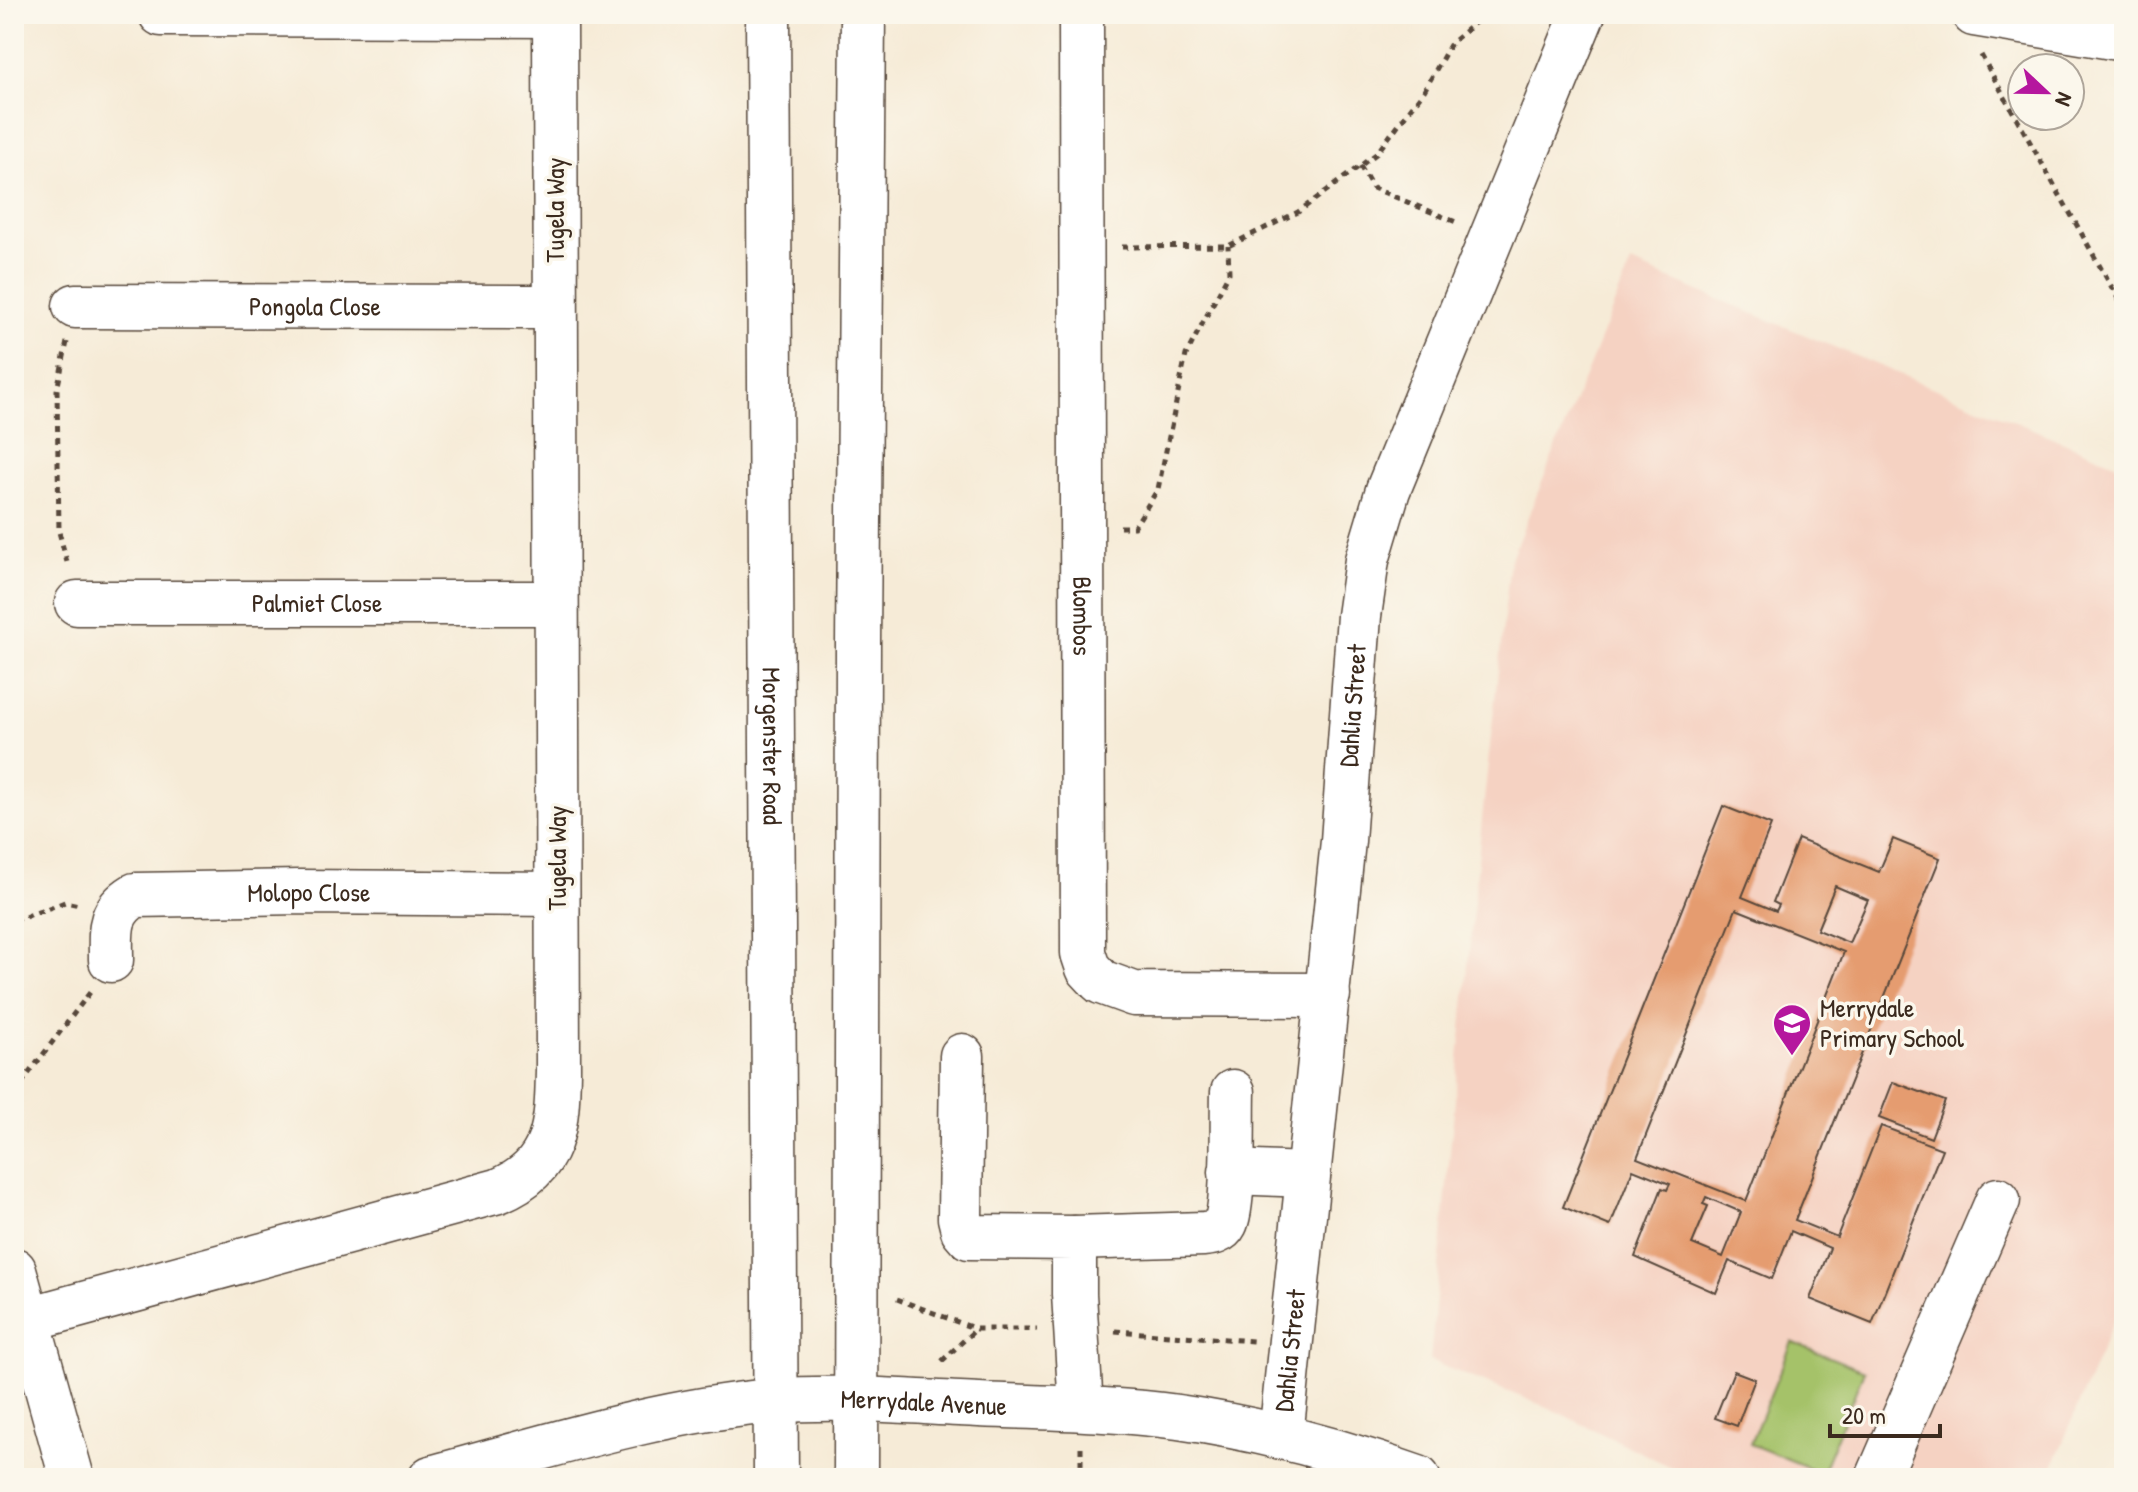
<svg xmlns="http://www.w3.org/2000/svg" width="2138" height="1492" font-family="'Patrick Hand',sans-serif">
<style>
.built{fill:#f5d2c2}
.green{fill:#a5c269;stroke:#707644;stroke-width:2}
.building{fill:#e59c70;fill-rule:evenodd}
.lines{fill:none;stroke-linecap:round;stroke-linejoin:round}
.minor-casing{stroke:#57473a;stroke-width:47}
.major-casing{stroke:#57473a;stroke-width:47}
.path{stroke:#57473a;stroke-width:5;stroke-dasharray:6 6;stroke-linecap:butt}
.minor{stroke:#fff;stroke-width:44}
.major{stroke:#fff;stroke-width:44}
.labels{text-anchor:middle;stroke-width:7;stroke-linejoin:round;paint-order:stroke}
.street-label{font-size:26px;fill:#3b2a1e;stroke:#fbf7ec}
.poi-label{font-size:26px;fill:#3b2a1e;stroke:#fbf7ec;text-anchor:start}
</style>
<rect width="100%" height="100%" fill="#fbf7ec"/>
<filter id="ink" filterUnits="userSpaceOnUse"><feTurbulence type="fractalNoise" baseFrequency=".0125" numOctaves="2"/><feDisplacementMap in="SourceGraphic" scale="16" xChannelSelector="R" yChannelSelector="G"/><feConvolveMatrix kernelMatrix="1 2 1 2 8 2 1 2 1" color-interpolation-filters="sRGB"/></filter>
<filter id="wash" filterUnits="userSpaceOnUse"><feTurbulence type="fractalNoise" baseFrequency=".006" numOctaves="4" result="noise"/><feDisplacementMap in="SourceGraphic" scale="32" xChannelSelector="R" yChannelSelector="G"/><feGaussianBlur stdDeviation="1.8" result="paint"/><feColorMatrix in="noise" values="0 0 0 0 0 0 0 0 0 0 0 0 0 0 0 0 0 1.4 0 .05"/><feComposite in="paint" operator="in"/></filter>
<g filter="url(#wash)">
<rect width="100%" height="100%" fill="#f6ebd7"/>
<!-- built -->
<path class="built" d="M1631 263 2124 467V1295L2048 1478H1694L1549 1408 1430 1361 1482 819 1510 561Z"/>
<!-- green -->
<path class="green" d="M1792 1342 1864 1371 1822 1473 1750 1444Z"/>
<g id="blocks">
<!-- building -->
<path class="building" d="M1723 806 1771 825 1742 897 1776 911 1779 905 1773 902 1798 839 1879 872 1893 839 1940 858 1795 1220 1837 1237 1881 1126 1942 1149 1872 1324 1810 1299 1830 1248 1791 1231 1772 1279 1729 1261 1716 1293 1635 1257 1662 1188 1667 1190 1670 1184 1633 1169 1610 1226 1563 1207ZM1835 886 1868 900 1849 943 1817 930ZM1736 909 1844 952 1746 1201 1637 1158ZM1706 1197 1741 1212 1723 1257 1692 1244 1708 1206 1703 1204Z
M1893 1082 1945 1101 1931 1138 1879 1118Z
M1734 1371 1755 1379 1737 1426 1715 1418Z"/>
</g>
</g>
<g filter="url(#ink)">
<use href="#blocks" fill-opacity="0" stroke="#57473a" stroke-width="2"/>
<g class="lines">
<!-- minor casing -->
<g class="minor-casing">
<g id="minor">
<path d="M161 14 555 15"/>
<path id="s1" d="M1081 14 1083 953 1088 968 1101 982 1134 994 1328 995"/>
<path d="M1974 14 2124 39"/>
<path id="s2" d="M75 306 555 307"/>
<path id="s3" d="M77 603H556"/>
<path id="s4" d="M111 960C111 931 107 912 135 895L300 892 557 894"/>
<path d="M962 1056 960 1218 963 1230 969 1237 1074 1238V1294L1081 1408"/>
<path d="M1231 1172 1308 1175"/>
<path d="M1074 1238 1204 1234C1213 1233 1221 1232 1225 1224 1235 1205 1232 1118 1233 1092"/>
<path d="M14 1270 72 1478"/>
<path d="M14 1323 498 1191C556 1167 557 1125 558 1070L555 14"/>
<path id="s5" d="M1281 1436 1343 841 1359 616 1367 560 1388 490 1583 14"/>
<path id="s6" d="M431 1478C543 1448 657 1411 773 1401 841 1395 911 1402 979 1405 1045 1408 1112 1408 1178 1417 1261 1429 1340 1450 1418 1478"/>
<path d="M1878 1478 1998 1200"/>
</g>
</g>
<!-- major casing -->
<g class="major-casing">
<g id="major">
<path id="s7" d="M768 14 776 1478"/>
<path d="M856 1478 858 644 863 14"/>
</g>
</g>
<!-- path -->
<path class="path" d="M1981 55 2124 309
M1360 166 1373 188 1456 222
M1122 247 1228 246 1298 212 1376 154 1424 91 1451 43 1485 14
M67 342 57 390 59 532 68 566
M1120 527H1134L1158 489 1186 355 1229 273 1228 246
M14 921 65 902 79 905
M14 1093 91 991
M897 1299 976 1329H1037
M1115 1331 1253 1341
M942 1361 976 1329
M1081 1447V1478"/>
<!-- minor -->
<use href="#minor" class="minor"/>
<!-- major -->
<use href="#major" class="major"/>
</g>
</g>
<!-- icons -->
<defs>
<g id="school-pin" transform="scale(2)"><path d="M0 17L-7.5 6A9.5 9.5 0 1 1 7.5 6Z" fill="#b5179e" stroke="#fbf7ec"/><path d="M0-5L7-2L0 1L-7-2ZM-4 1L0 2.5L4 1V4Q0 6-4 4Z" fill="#fff"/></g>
</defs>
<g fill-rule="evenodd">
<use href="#school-pin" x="1792" y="1023"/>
</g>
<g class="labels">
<!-- street labels -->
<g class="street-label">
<text transform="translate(555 210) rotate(-90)" y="9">Tugela Way</text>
<text dy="9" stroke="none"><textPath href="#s2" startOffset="240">Pongola Close</textPath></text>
<text dy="9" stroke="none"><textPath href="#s3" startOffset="240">Palmiet Close</textPath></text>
<text dy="9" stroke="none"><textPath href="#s1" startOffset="602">Blombos</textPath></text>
<text dy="9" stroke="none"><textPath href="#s5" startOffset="734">Dahlia Street</textPath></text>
<text dy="9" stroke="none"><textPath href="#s7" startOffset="732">Morgenster Road</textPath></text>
<text transform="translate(557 858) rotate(-90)" y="9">Tugela Way</text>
<text dy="9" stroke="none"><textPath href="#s4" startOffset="248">Molopo Close</textPath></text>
<text dy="9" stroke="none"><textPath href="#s5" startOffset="86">Dahlia Street</textPath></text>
<text dy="9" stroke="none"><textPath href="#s6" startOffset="502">Merrydale Avenue</textPath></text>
</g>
<!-- poi labels -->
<g class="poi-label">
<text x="1820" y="1017">Merrydale<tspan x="1820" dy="30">Primary School</tspan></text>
</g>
</g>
<!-- margin -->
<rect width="2138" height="1492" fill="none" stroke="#fbf7ec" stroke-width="48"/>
<!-- north arrow -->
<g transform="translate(2046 92) rotate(112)"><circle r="38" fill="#fbf7ec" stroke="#aea59a" stroke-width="2"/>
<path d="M0-6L14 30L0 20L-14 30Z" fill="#b5179e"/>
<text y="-12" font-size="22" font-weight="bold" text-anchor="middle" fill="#3b2a1e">N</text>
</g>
<!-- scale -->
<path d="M1830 1424v12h110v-12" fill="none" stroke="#3b2a1e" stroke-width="4"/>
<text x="1842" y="1424" font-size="24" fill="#3b2a1e" stroke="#fbf7ec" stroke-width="6" paint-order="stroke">20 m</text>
</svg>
